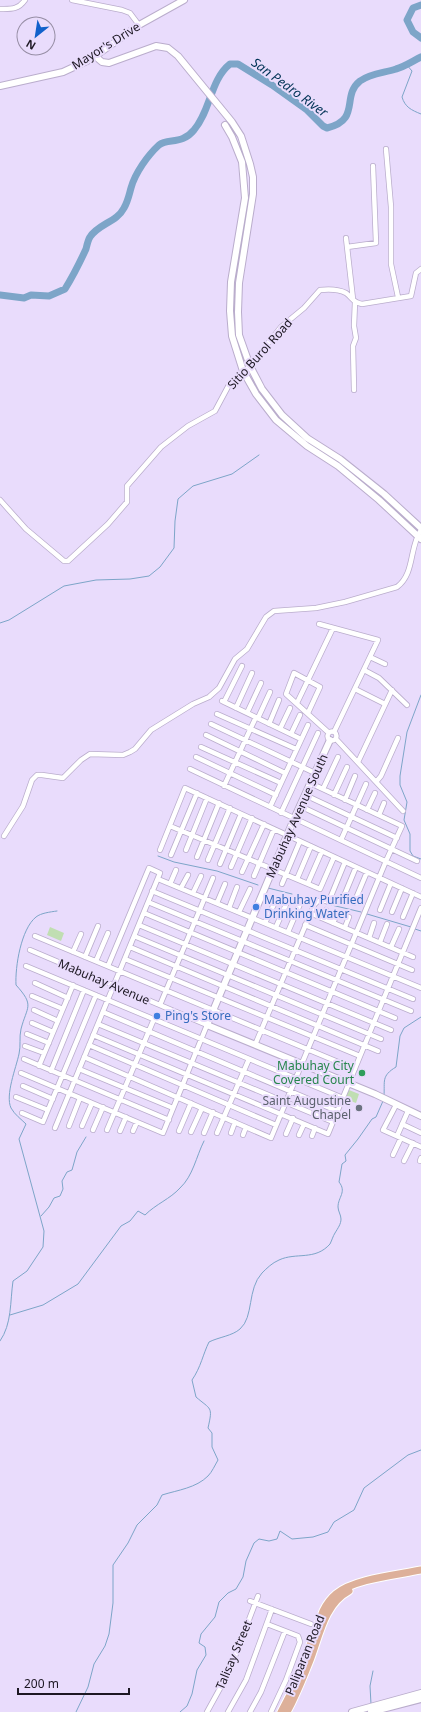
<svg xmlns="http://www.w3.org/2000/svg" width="421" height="1712" font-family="'Noto Sans',sans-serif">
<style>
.green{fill:#c0deb2}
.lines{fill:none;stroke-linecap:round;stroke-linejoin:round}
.stream{stroke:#7da5c8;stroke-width:1}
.river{stroke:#7da5c8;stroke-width:7}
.street-casing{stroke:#baadcc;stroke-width:6}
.secondary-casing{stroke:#baadcc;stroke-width:8}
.primary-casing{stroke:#fff;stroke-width:9}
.street{stroke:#fff;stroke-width:4.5}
.secondary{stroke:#fff;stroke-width:6}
.primary{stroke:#ddb09a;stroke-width:7}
.shop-dot{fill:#3f7fe0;stroke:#e9dcfc;stroke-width:1.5}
.leisure-dot{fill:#2e9e5b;stroke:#e9dcfc;stroke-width:1.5}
.worship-dot{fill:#6b7280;stroke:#e9dcfc;stroke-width:1.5}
.labels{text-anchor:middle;stroke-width:4;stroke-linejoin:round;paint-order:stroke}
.street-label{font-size:12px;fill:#1d1823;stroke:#e9dcfc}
.shop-label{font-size:12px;fill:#366cbe;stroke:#e9dcfc;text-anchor:start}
.leisure-label{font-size:12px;fill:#27864d;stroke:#e9dcfc;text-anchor:end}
.worship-label{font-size:12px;fill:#5b616d;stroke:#e9dcfc;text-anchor:end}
.water-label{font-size:13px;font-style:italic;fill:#033457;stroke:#e9dcfc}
</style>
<rect width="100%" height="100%" fill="#e9dcfc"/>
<!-- green -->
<path class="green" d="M50 927 64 933 61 941 47 935Z
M349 1090 359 1094 356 1103 345 1099Z"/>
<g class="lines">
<!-- stream -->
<path class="stream" d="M406 64 412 71 402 97C405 107 411 110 421 114
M0 623 9 620 64 586 96 580 130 579 149 576 160 567 174 548 175 521 178 499 193 486 232 474 259 455
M421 695 407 732 400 776V785L407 802 404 820 410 834V851L413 856 421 859
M158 856 174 862 217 871 258 885
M268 888 292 894
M304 898 314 900
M323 903 361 912
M367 914 411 927
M415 929 421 931
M384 1096C385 1081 381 1076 396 1067L400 1036 404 1028 421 1017
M41 1216 49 1207 54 1198 60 1196 63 1189 62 1181 67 1172 72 1170 77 1152 86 1137
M10 1315 43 1305 78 1284 121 1226 130 1221 138 1211 145 1215C156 1204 170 1199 180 1188 193 1176 196 1157 204 1141
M0 1341C12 1324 10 1302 13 1281L27 1271 43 1247 44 1231 19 1139 26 1124C21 1119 15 1115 11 1108 5 1095 16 1068 19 1054 21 1046 19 1037 21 1029 27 1006 35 1006 16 985 15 967 21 929 36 917 41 913 50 912 57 911
M371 1704 370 1686 373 1671
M76 1712 88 1687 94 1664 105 1646 109 1634 113 1603V1565L128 1543 137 1525 157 1505 162 1495C178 1490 196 1488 208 1476 212 1472 215 1465 218 1460L212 1447V1433L208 1428C213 1406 211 1410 196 1397L192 1380C201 1367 203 1354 209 1342 219 1337 232 1336 240 1329 254 1317 247 1289 262 1273 267 1268 272 1263 279 1260 296 1252 315 1261 330 1244 332 1240 333 1236 335 1233 338 1228 341 1224 341 1219 341 1215 338 1211 338 1207 338 1197 347 1192 339 1182L342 1164 346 1161 345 1155 358 1139 372 1119 376 1117 383 1101
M180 1712 187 1706 192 1694 197 1670 206 1655 205 1647 199 1643 201 1634 215 1617 219 1602 228 1593 236 1589 243 1577 246 1561 254 1543 259 1539 269 1541 277 1539 280 1531 292 1539 313 1537 328 1532 334 1522 354 1510 364 1488 408 1455 421 1450"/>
<!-- river -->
<path class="river" d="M421 5 413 8 407 20 413 32 421 38
M0 295 24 298 31 295 49 296 65 289C73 276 80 262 86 249 87 245 88 240 90 237 98 224 117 222 124 208 128 201 129 195 131 188 135 173 148 155 159 145 168 138 182 145 194 130 211 110 210 80 230 64H238L272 85 307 110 323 126 327 128C361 120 341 96 360 81 371 73 384 73 396 69 404 67 413 61 421 57"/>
<!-- street casing -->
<g class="street-casing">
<path id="street" d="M72 0 122 10 130 13 139 25
M0 9C11 9 18 10 25 0
M386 149 391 207V264L398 297
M346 238 353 299
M347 247 376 243 373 166
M354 390 353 346 356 338 354 326 355 302
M0 500 26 529 64 561H68L108 524 127 502V486L161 447 188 426 215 411 230 383 250 366 281 327 304 308 320 290C329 289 338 289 346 293 353 298 352 302 362 304L411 296 416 273 421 269
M319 624 378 640 334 732
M370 657 385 664
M364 670 379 678 407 705
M355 689 385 704
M222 701 301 739
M224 702 242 666
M297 703 333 628
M236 708 252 673
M247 713 261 683
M308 713 320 687 294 673 286 694 329 733
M217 714 296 749
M258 718 270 692
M211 724 315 773
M269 724 279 700
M280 729 290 708
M327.5 736a4.5 4.5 0 1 1 9 0a4.5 4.5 0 1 1-9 0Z
M291 734 300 715
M206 735 285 773
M336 739 403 811
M201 747 281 783
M196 757 276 795
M358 762 392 690
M190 769 421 878
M376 782 381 776 398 738
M224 786 256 717
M323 789 338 757
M305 795 397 838
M334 795 347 767
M345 800 355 776
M300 806 417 861
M270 807 308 725
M367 810 375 793
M281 813 318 733
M379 815 384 803
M170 826 320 889 334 857
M4 836 23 806 32 780 37 775H42L63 778 81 760 90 754 123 755 130 752 135 749 151 730 193 704 209 697 219 688 235 659 247 649 266 617 274 611 316 608 345 602 397 587C415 574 409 547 421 530
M341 840 366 784
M160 850 185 788 421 897
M186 850 207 798
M171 855 197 793
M197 857 219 803
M208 860 230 808
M220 864 241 814
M231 867 252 818
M242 872 264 824
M254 876 274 829
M158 879 421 988
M297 879 311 846
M308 883 322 851
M170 884 176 870
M282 884 300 841
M181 888 188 875
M152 891 413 999
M193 893 201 876
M331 896 345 862
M342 901 356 867
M148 902 411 1011
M217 903 225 884
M354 903 367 872
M229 908 237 887
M380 910 391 883
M239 912 250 889
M392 912 402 888
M144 913 395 1018
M310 913 413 957
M403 917 413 893
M322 918 326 910
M265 923 276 900
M333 923 337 914
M139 925 391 1030
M305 925 412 970
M276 927 288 900
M345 927 349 917
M288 932 300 904
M35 936 355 1069
M134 936 381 1039
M369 938 374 923
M380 942 387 924
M130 947 378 1051
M391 947 399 929
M73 952 81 934
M85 957 98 926
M125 959 360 1056
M96 961 108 933
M26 966 343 1098
M35 983 68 998
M32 996 63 1009
M160 1005 213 878
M34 1010 58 1021
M103 1012 337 1111
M32 1023 53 1032
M98 1024 333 1122
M27 1034 49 1043
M93 1035 328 1134 421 908
M89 1045 276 1125
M255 1045 314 905 318 901H327
M25 1046 44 1053
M84 1057 271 1138 386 861 402 826 310 783
M24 1059 169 1120
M39 1066 73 985
M79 1069 173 1108
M51 1071 84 990
M21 1073 163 1133 207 1025 30 950
M23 1086 53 1099
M16 1097 48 1110
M396 1105 383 1130 421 1147
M22 1113 43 1122 96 995
M402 1124 421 1133
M69 1126 80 1098
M82 1126 92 1103
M55 1128 160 873 149 868 108 966
M93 1130 103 1107
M107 1130 154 1019
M120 1131 126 1117
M133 1131 137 1122
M179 1131 191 1103
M191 1132 202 1108
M204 1133 213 1112
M217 1133 249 1059
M231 1133 235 1122
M286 1134 293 1118
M243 1135 246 1127
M299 1135 304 1124
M312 1136 315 1128
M397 1136 408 1111
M393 1155 401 1138
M404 1161 413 1143
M420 1161 421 1158
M250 1601 311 1624
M267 1624 298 1636 300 1642 286 1680 271 1712
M207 1712 229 1672 258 1596
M228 1712 246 1680 272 1609
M250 1712 261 1692 285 1631"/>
</g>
<!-- secondary casing -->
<g class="secondary-casing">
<path id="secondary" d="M95 56 102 62 109 63 156 46 168 48 178 56 232 122 241 136 250 164 253 177V194L239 283 238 312 239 335 250 366 262 389 282 415 307 438 340 459 384 494 421 528
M0 86 63 72 91 59 139 25 184 0
M225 125 232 137 242 162 245 198 231 282 230 311 232 336 243 371 256 394 276 420 307 446 338 466 379 500 421 539
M330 740 294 819 207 1025 375 1094 421 1116
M352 1712 421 1693
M371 1712 421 1699"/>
</g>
<!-- primary casing -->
<g class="primary-casing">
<path id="primary" d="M281 1712 294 1687 323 1611C326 1605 330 1599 336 1594 354 1579 397 1575 421 1570
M287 1712C296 1696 302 1680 309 1663 319 1639 323 1605 349 1591"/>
</g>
<!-- street -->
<use href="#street" class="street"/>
<!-- secondary -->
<use href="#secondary" class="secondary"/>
<!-- primary -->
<use href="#primary" class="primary"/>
</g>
<!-- markers -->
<g class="shop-dot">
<circle cx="256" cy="907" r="4"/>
<circle cx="157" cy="1016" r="4"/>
</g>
<circle class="leisure-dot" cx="362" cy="1073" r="4"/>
<circle class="worship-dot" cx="359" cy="1108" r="4"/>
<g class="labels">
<!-- street labels -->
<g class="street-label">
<text transform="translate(106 46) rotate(-32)" y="4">Mayor's Drive</text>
<text transform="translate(260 354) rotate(-48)" y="4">Sitio Burol Road</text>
<text transform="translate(297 816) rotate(-66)" y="4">Mabuhay Avenue South</text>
<text transform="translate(104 982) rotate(23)" y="4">Mabuhay Avenue</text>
<text transform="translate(234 1655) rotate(-67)" y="4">Talisay Street</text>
<text transform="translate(305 1655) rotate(-68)" y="4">Paliparan Road</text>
</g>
<!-- shop labels -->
<g class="shop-label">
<text x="264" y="904">Mabuhay Purified<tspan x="264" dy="14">Drinking Water</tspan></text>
<text x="165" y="1020">Ping's Store</text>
</g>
<!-- leisure labels -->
<g class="leisure-label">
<text x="354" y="1070">Mabuhay City<tspan x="354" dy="14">Covered Court</tspan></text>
</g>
<!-- worship labels -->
<g class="worship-label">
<text x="351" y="1105">Saint Augustine<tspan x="351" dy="14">Chapel</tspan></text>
</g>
<!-- water labels -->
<g class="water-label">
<text transform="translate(290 87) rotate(36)" y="5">San Pedro River</text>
</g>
</g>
<!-- north arrow -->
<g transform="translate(36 36) rotate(210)"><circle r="19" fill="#e9dcfc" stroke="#978ea5"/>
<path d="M0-3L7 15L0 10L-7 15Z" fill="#1161cb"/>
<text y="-6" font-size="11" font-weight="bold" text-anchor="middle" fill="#1d1823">N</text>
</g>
<!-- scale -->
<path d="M18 1688v6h111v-6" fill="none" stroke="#1d1823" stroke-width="2"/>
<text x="24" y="1688" font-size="12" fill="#1d1823" stroke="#e9dcfc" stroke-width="3" paint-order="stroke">200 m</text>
</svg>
